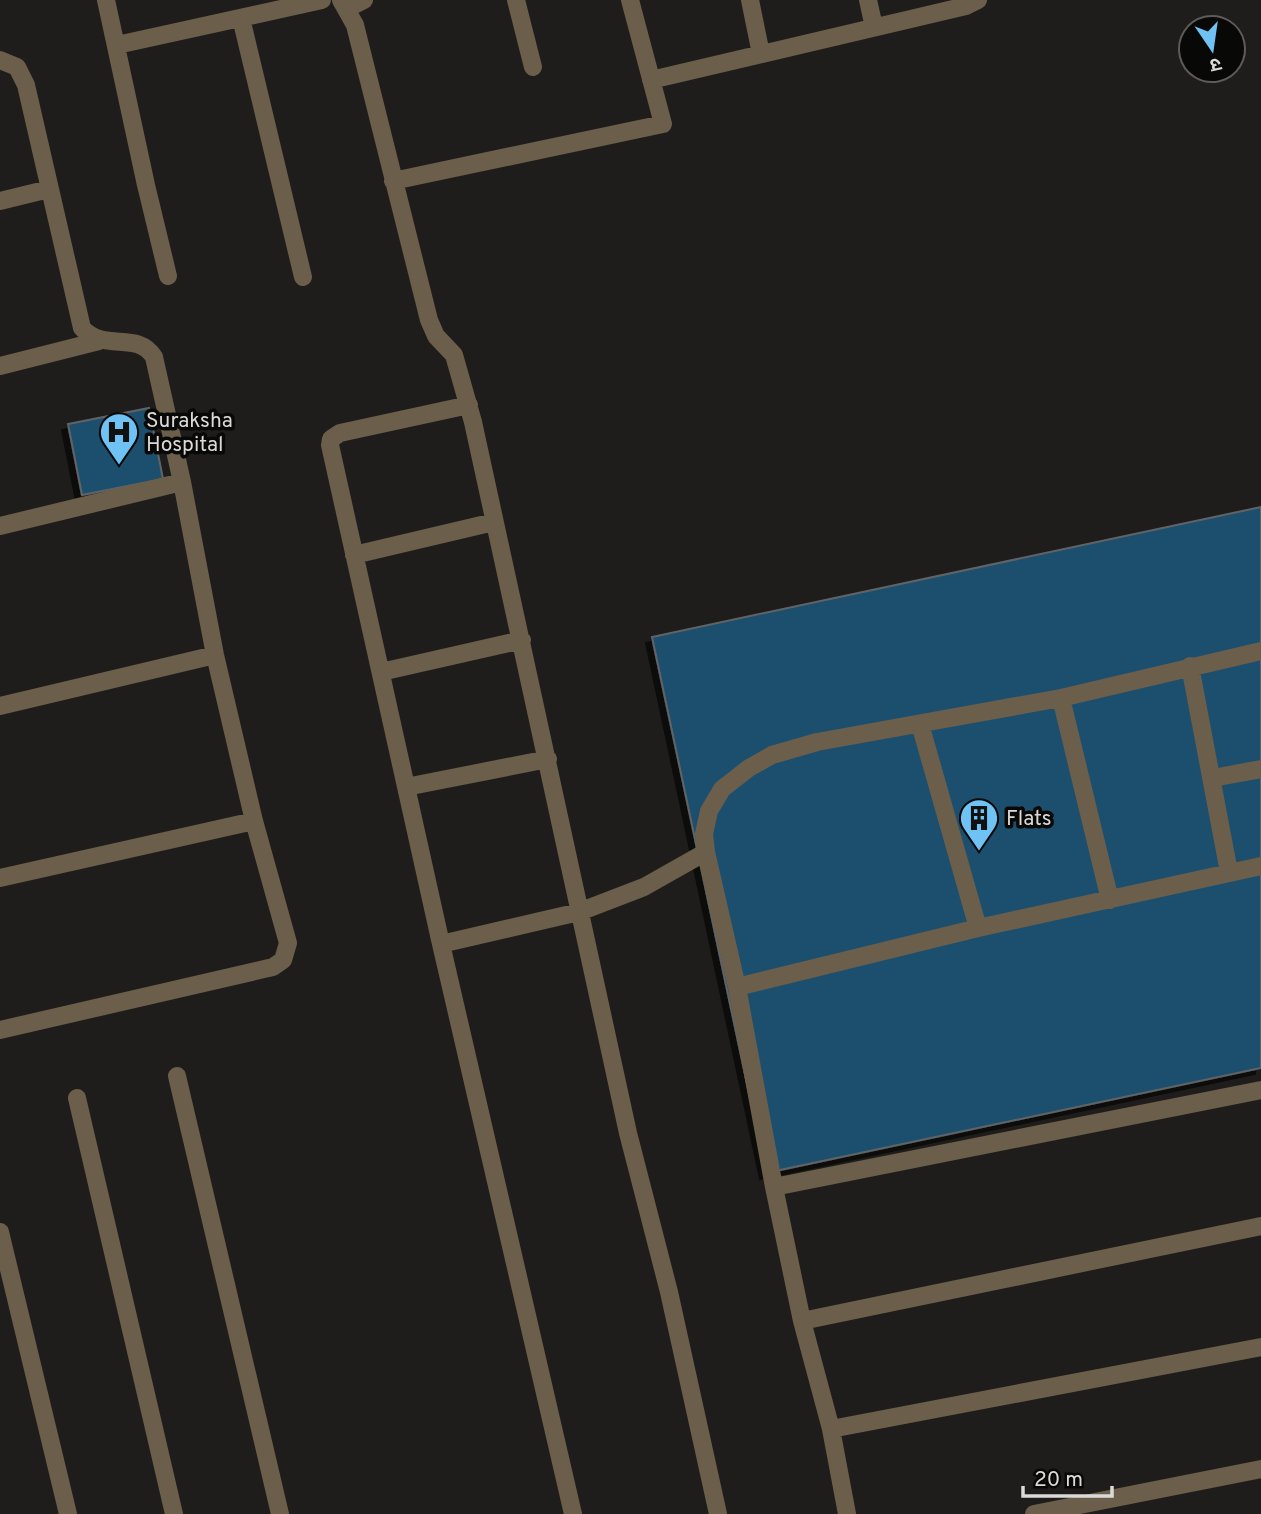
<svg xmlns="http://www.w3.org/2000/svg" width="1261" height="1514" font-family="Overpass,'Noto Sans Devanagari',sans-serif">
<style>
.building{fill:#1b506d;stroke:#616466;stroke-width:2;filter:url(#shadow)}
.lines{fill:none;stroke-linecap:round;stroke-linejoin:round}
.minor{stroke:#6b5e4b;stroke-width:18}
.labels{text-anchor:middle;stroke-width:7;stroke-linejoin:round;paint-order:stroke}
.poi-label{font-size:21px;fill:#dcdad9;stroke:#080807;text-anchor:start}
</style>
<defs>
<filter id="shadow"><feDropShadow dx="-6" dy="6" stdDeviation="0" flood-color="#0009"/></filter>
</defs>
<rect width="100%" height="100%" fill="#1f1d1b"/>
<!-- building -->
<path class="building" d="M149 408 163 479 82 495 68 424Z
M1261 507V1068L766 1173 652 637Z"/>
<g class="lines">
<!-- minor -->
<path class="minor" d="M106 0 146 185 168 276
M341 0 355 25 429 320 436 336 454 355 473 422 628 1133 669 1292 718 1514
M516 0 533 67
M750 0 761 54
M868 0 874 27
M346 9 364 0
M241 18 303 277
M117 45 322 0
M0 60 17 67 26 85 82 328C105 353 137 330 154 357L182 482 215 655 254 821 288 943 283 960 273 967 0 1030
M651 80 966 6 978 0
M393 181 663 124 630 0
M0 201 49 189
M0 366 99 341
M469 405 340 433 331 439 330 445 441 944 573 1514
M0 526 182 482
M354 555 494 522
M1190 666 1229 872
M381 672 522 640
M1061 698 1110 900
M0 706 215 655
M920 724 978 928
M1213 778 1261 769
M406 787 548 759
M0 878 254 821
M441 944 579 912 644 887 706 852
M737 987 978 928 1261 866
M177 1076 280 1514
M77 1098 174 1514
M774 1187 1261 1090
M0 1232 68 1514
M802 1321 1261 1226
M831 1429 1261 1347
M847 1514 831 1429 802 1321 774 1187 737 987 706 852 704 834 709 811 722 789 749 768 772 755 817 742 1061 698 1261 651
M1034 1514 1261 1469"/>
</g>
<!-- icons -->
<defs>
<g id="hospital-pin" transform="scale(2.0125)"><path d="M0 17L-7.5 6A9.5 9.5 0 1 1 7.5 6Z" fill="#6fc2f4" stroke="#080807"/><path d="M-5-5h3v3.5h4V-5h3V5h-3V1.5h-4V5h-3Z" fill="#111"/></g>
<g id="building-pin" transform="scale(2.0125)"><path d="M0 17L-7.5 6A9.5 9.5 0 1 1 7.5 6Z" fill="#6fc2f4" stroke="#080807"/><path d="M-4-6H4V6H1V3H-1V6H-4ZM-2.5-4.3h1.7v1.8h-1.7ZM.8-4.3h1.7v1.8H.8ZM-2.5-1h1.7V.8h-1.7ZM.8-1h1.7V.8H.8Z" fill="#111"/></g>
</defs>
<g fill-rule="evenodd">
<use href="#hospital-pin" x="119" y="432"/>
<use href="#building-pin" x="979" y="818"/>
</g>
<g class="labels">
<!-- poi labels -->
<g class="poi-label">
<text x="146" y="427">Suraksha<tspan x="146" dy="24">Hospital</tspan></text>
<text x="1006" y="825">Flats</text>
</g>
</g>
<!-- north arrow -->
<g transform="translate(1212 49) rotate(167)"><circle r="33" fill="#080807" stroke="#5d5c5b" stroke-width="2"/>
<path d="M0-5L12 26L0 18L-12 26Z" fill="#6fc2f4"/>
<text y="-10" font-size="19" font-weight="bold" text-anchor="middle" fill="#dcdad9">उ</text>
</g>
<!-- scale -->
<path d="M1023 1486v10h89v-10" fill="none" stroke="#dcdad9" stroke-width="3.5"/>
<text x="1034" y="1486" font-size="21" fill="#dcdad9" stroke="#080807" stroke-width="5" paint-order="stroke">20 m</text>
</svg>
